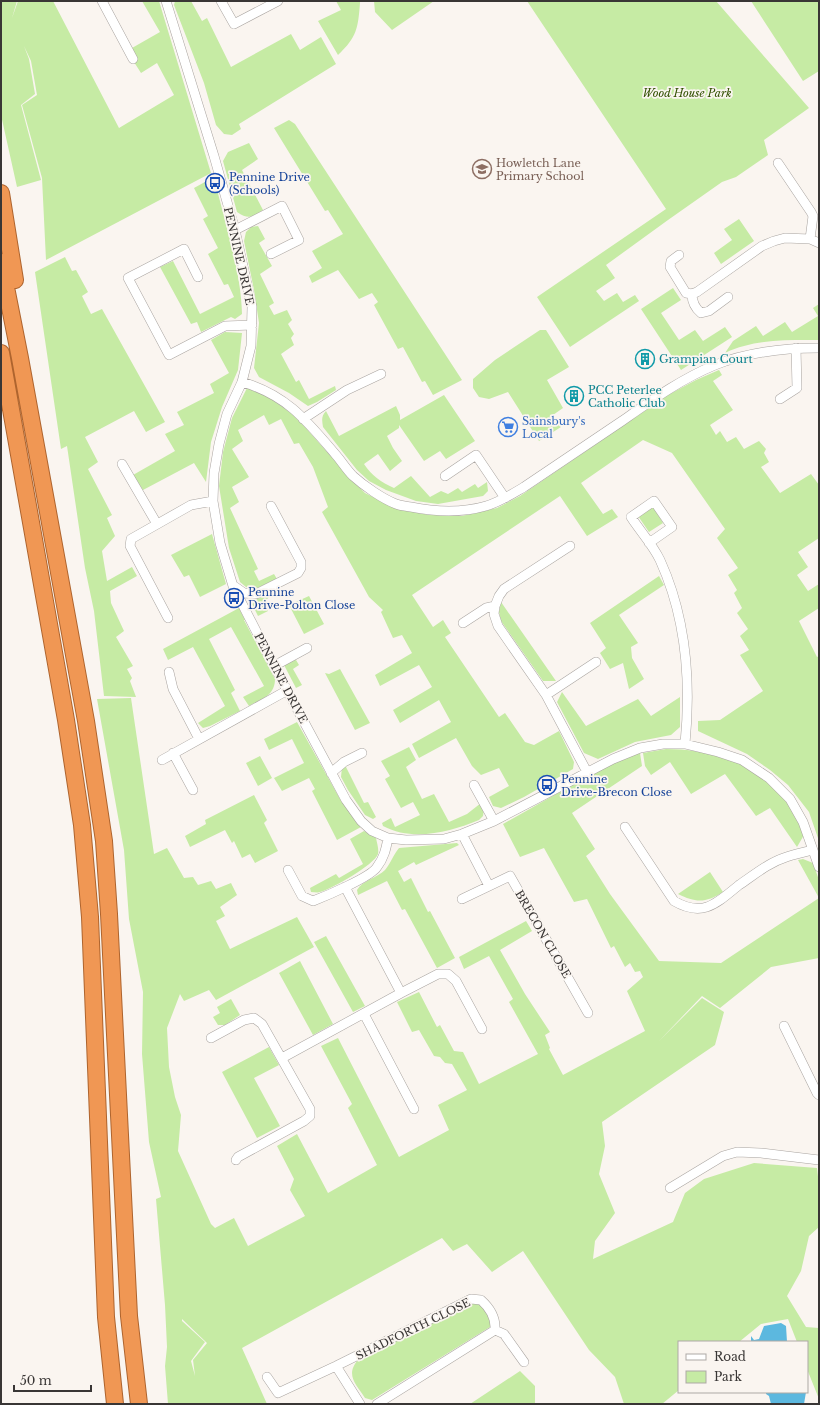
<svg xmlns="http://www.w3.org/2000/svg" width="820" height="1405" font-family="'Libre Baskerville',serif">
<style>
.green{fill:#c6eba4;fill-rule:evenodd}
.water{fill:#5cb8df}
.lines{fill:none;stroke-linecap:round;stroke-linejoin:round}
.minor-casing{stroke:#a9a4a0;stroke-width:10}
.trunk-casing{stroke:#ae642e;stroke-width:18}
.minor{stroke:#fff;stroke-width:9}
.trunk{stroke:#f09754;stroke-width:16}
.labels{text-anchor:middle;stroke-width:3.5;stroke-linejoin:round;paint-order:stroke}
.park-label{font-size:11px;font-style:italic;fill:#315000;stroke:#faf5f0}
.education-label{font-size:11px;fill:#785e54;stroke:#faf5f0;text-anchor:start}
.transit-label{font-size:11px;fill:#164399;stroke:#faf5f0;text-anchor:start}
.street-label{font-size:11px;fill:#393635;stroke:#faf5f0}
.culture-label{font-size:11px;fill:#0d838f;stroke:#faf5f0;text-anchor:start}
.shop-label{font-size:11px;fill:#366cbe;stroke:#faf5f0;text-anchor:start}
</style>
<rect width="100%" height="100%" fill="#faf5f0"/>
<!-- green -->
<path class="green" d="M1 1H17L12 18 18 1H53L119 128 174 95 157 63 141 73 134 62 138 59 132 48 160 32 142 1H159L211 173 46 260 42 178 22 105 37 95 31 61 24 46 29 59 35 94 21 105 41 180 17 187 1 115Z
M175 1H191L202 21 207 18 231 67 291 34 300 50 321 37 336 64 239 124 241 129 232 135 224 134 216 125 204 83 174 5Z
M336 1H360V3C358 28 357 37 338 55L318 21 341 10Z
M374 1H434L392 30 375 12Z
M527 1H716L809 108 764 140 768 155 736 177 722 182 668 220 606 265 615 278 596 291 604 301 617 293 623 302 635 295 639 301 570 347 537 297 666 209Z
M751 1H819V71L803 81Z
M289 120 295 124 462 380 433 395 425 381 422 382 403 347 398 349 374 305 378 302 372 293 359 299 338 270 312 283 309 276 322 268 312 251 343 234 328 210 325 211 274 128Z
M249 143 258 159 242 170 263 210C252 217 249 220 237 212L223 161 228 152Z
M214 177C224 221 241 269 242 314L235 319 231 317 201 332 197 322 191 324 160 267 173 261 200 314 234 297 228 284 224 285 208 254 218 248 203 219 208 216 194 188Z
M739 219 754 241 721 264 714 253 732 240 724 229Z
M258 226 265 239 259 243 272 266 260 274 274 303 269 306 274 315 287 310 292 320 288 324 294 334 291 338 294 345 281 354 296 382 299 380 309 399 335 386 336 390 317 402 308 406 289 393 259 377 254 368 259 323 254 290 244 241 246 232 251 227Z
M65 257 72 271 76 270 88 292 82 296 91 314 102 309 165 422 146 432 134 411 85 437 98 462 88 469 112 515 107 518 115 536 102 551 107 581 132 567 137 576 110 591 111 603 124 631 116 637 133 666 127 669 132 678 130 681 136 697 104 696 94 611 85 568 67 446 61 449 35 272Z
M673 288 681 300 661 313 679 340 695 330 703 341 725 327 732 337 681 370 641 309Z
M819 304V340C787 340 754 339 725 353L733 341 756 326 763 336 785 322 792 332 818 316 813 308Z
M540 330H546L569 367 547 380 563 408 553 415 561 427 539 441 508 392 489 399 479 397 473 388V379L495 360Z
M225 332 242 333 238 370 222 407 211 442 206 482 194 463 143 490 133 475 175 451 165 434 184 425 177 412 214 393 210 384 229 373 211 340Z
M719 370 722 375 713 381 733 410 710 425 716 435 720 431 727 442 736 437 744 449 759 441 766 449 764 453 769 462 761 467 780 493 811 474 819 485V538L798 552 808 567 797 575 808 591 819 584V608L799 621 817 657 819 656V841L809 812 788 785 770 770 747 754 698 731V721L720 720 763 691 740 655 749 650 740 636 748 629 737 613 742 608 734 593 737 590 728 575 738 568 717 538 725 529 672 453 643 440 581 483 603 514 612 509 618 517 587 536 560 496 412 595 433 627 443 620 451 633 445 637 499 717 505 713 525 742 534 745 559 731 574 762 573 769 524 797 501 808 493 806 489 797 509 786 499 768 481 775 472 766 456 738 419 758 412 744 451 722 439 700 400 723 393 710 432 687 419 665 380 686 375 675 412 653 402 635 393 638 381 612 383 610 369 597 322 512 328 507 313 467 299 443 294 444 281 419 269 425 264 415 238 430 243 441 232 449 249 477 232 487 239 502 230 508 258 569 254 571 259 581 274 574 277 579 253 590 246 587 240 582 229 548 219 486 223 452 232 418 247 388 268 396 292 414 305 427 350 478 365 493 395 508 429 515 462 516 497 508 520 496 668 395 696 380Z
M444 395 475 441 446 459 440 451 424 461 399 425V428L387 436 393 448 402 461 390 471 378 454 364 464C372 476 381 482 394 488L411 476 430 497 441 491 448 494 458 488 462 492 475 484 478 488 487 482 488 491 483 496 438 504 416 501 386 490 369 481 357 470 323 427C322 421 321 416 326 411L339 436 396 406 400 415V420Z
M653 506 663 523 649 532 638 516Z
M212 534 226 584 200 597 189 575 184 577 171 555Z
M659 576 664 585 619 615 638 643 631 647 632 658 644 679 629 689 623 663 610 669 600 653 606 648 590 623Z
M269 593 271 596 263 602 268 611 258 616 252 604 257 599Z
M309 596 324 624 304 634 289 605Z
M501 602 556 681H543L501 621 499 612Z
M239 608 245 620H244L275 679C275 696 261 699 249 706L243 697 264 686 231 627 209 639 235 690 231 693 240 711 210 726 203 728 198 723 225 706 193 647 168 660 163 649Z
M296 660 299 665 293 669 302 685 296 688 284 665 288 661Z
M340 669 370 723 355 730 325 673 329 674Z
M562 692 586 726 638 699 651 716 680 697V727L671 735 635 742 598 759 584 753 557 702Z
M131 698 154 854 167 848 184 878 193 877 198 885 211 881 216 889 231 883 237 895 220 907 225 916 216 921 230 949 297 917 314 947 216 1000 209 990 184 1001 180 994 167 1028 169 1067 175 1097 181 1115 178 1151 211 1224 215 1228 234 1218 248 1246 305 1216 290 1190 294 1179 277 1146 297 1134 328 1193 377 1165 348 1108 352 1104 321 1046 338 1038 399 1157 449 1130 438 1105 467 1090 452 1064 445 1063 440 1057 434 1056 419 1030 412 1032 397 1002 419 992 437 1027 440 1025 454 1051 463 1052 479 1084 538 1054 509 1002 513 999 489 956 464 969 459 957 526 921 532 931 500 950 525 994 550 1032 545 1035 550 1048 549 1049 563 1075 645 1031 627 991 643 977 640 971 635 972 630 963 625 967 614 946 611 948 587 899 574 902 544 848 520 857 503 824 611 763 640 753 642 766 572 813 595 849 586 856 610 894 659 961 721 963 819 898 798 860 803 859 813 863 819 880V958L771 967 720 1008 702 996 659 1041 702 998 724 1012 715 1045 602 1122 605 1146 599 1174 615 1213 595 1241 593 1259 673 1222 685 1193 704 1179 754 1163 817 1168 819 1185V1227L809 1236 801 1271 787 1296 806 1327 819 1328V1399L807 1369V1342H797L788 1319 761 1324 739 1342H679V1390L662 1404H624L615 1377 589 1350 523 1251 492 1272 467 1244 453 1251 442 1238 242 1348 267 1404H168L165 1366 167 1347 165 1305 156 1199 161 1197 149 1142 142 1054 143 992 129 919 124 850 97 699ZM182 1319 207 1343 193 1360 195 1376 191 1361 205 1342 182 1321Z
M297 722 340 799 361 827 337 840 312 791 315 789 309 778 282 791 274 778 304 763 292 739 269 750 264 739Z
M409 747 416 760 406 767 422 799 434 794 449 822 467 814 481 803 484 809 483 816 479 820C450 832 413 842 383 826L382 823 391 818 395 827 420 815 413 802 401 808 385 779 390 776 381 761Z
M666 749C687 749 706 752 726 759 732 761 738 763 744 765 770 781 796 805 804 835L797 847 770 808 756 816 725 774 691 794 670 762 651 775 645 766 643 753Z
M260 756 272 778 258 786 246 763Z
M345 765 364 803 368 802 376 817 373 819 365 815 348 790 341 777 342 767Z
M254 795 267 820 264 823 278 851 255 863 250 854 242 858 234 841 232 843 225 830 190 847 185 836 206 824 205 820Z
M364 831 376 838C377 843 379 849 378 854 374 865 332 889 320 892 318 893 314 892 311 892L310 888 336 874 339 878 363 864 350 839Z
M457 843 459 845 416 865 414 862 398 871 404 882 411 878 428 912 430 911 455 958 437 968 405 909 402 910 387 881 358 895 357 890C363 880 377 878 385 870 391 863 393 855 399 848Z
M710 872 723 892C706 903 696 903 678 894Z
M326 936 365 1006 353 1012 314 942Z
M300 961 333 1024 313 1035 279 973Z
M231 999 240 1015 225 1025H218L213 1017 220 1013 217 1007Z
M269 1047 279 1065 254 1078 280 1126 257 1138 222 1072Z
M472 1303 481 1304 490 1319V1327L372 1400 365 1398C356 1384 345 1375 358 1360Z
M520 1371 535 1386V1404H470Z"/>
<!-- water -->
<path class="water" d="M781 1323 786 1326 787 1342H751V1336L754 1340 759 1339 764 1326Z
M766 1392H806L804 1404H771L769 1396 766 1394Z"/>
<g class="lines">
<!-- minor casing -->
<g class="minor-casing">
<path id="minor" d="M102 1 133 59
M166 1 214 156 235 230 252 307 251 346 242 382 227 414 219 444 214 473 213 501 220 543 233 586 274 666 346 800 361 821 372 831 388 838 406 840 444 839 462 834 494 821 613 759 640 748 663 744H685L718 752 742 760 769 778 790 799 803 822 819 867
M221 1 234 24 278 1
M778 163 811 212 813 216 810 239
M235 230 282 206 299 240 271 254
M679 255 671 261 670 267 686 293 692 294 697 292 762 246 774 241 785 238 810 239 819 243
M198 277 184 249 128 278 169 355 225 326 252 325
M692 294C692 301 695 308 701 313L709 311 728 297
M242 382C287 395 307 421 336 455 342 462 347 470 353 476 364 486 383 499 396 504 401 506 406 506 411 507 436 512 462 513 486 506 500 502 512 494 524 487 557 465 589 443 622 421 652 400 681 379 715 365 748 352 784 348 819 348
M780 399 797 388 796 348
M303 419 347 390 381 374
M122 464 157 524
M445 476 476 455 505 498
M649 543 672 527 654 501 631 517C640 531 653 545 660 560 686 617 691 683 685 744
M234 586 244 593 256 594 298 573 301 568V562L271 506
M495 606 499 596 504 589 570 546
M168 618 130 546 131 539 191 505 213 501
M463 623 486 608 495 606 494 614 498 626 546 695 587 772
M274 666 307 648
M169 672 173 689 199 739
M546 695 596 662
M173 753 193 790
M162 760 286 691
M331 773 344 762 362 753
M474 785 494 821
M625 827 674 901C703 918 717 903 739 885 748 879 757 872 767 866 781 857 796 854 813 850
M462 834 489 886
M288 870 302 896 313 901C326 896 371 877 377 867 384 858 386 849 388 838
M345 887 401 993 438 974H448L456 981 482 1029
M462 899 510 876 588 1013
M364 1014 414 1109
M784 1026 817 1093 819 1095
M211 1038 244 1020 254 1018 262 1024 310 1109V1116L304 1121 238 1157 236 1160
M282 1058 401 993
M670 1188 723 1156 737 1152 761 1153 819 1160
M495 1330 504 1334 524 1362
M336 1366 360 1404
M267 1377 278 1393 336 1366 471 1299 481 1300C490 1308 496 1317 495 1330L377 1404"/>
</g>
<!-- trunk casing -->
<g class="trunk-casing">
<path id="trunk" d="M1 193 15 280
M1 262 20 358 86 721 104 841 109 914 129 1316 139 1404
M1 353 66 720 82 825 90 917 106 1317 115 1404"/>
</g>
<!-- minor -->
<use href="#minor" class="minor"/>
<!-- trunk -->
<use href="#trunk" class="trunk"/>
</g>
<!-- icons -->
<defs>
<g id="school-ring" transform="scale(1)"><circle r="9.5" fill="#faf5f0" stroke="#8d6e63" stroke-width="1.5"/><path d="M0-5L7-2L0 1L-7-2ZM-4 1L0 2.5L4 1V4Q0 6-4 4Z" fill="#8d6e63"/></g>
<g id="bus-ring" transform="scale(1)"><circle r="9.5" fill="#faf5f0" stroke="#1a4fb4" stroke-width="1.5"/><path d="M-5-6H5V4H4V6H2V4H-2V6H-4V4H-5ZM-3.5-4V0h7V-4ZM-3.5 1.2v1.5H-2V1.2ZM2 1.2v1.5H3.5V1.2Z" fill="#1a4fb4"/></g>
<g id="building-ring" transform="scale(1)"><circle r="9.5" fill="#faf5f0" stroke="#0f9aa8" stroke-width="1.5"/><path d="M-4-6H4V6H1V3H-1V6H-4ZM-2.5-4.3h1.7v1.8h-1.7ZM.8-4.3h1.7v1.8H.8ZM-2.5-1h1.7V.8h-1.7ZM.8-1h1.7V.8H.8Z" fill="#0f9aa8"/></g>
<g id="supermarket-ring" transform="scale(1)"><circle r="9.5" fill="#faf5f0" stroke="#3f7fe0" stroke-width="1.5"/><path d="M-6-5.5h2.5l.6 2H6L4.5 2H-2.5L-4.4-4H-6ZM-1.5 3.2a1.3 1.3 0 1 0 .1 0ZM3 3.2a1.3 1.3 0 1 0 .1 0Z" fill="#3f7fe0"/></g>
</defs>
<g fill-rule="evenodd">
<use href="#school-ring" x="482" y="169"/>
<use href="#bus-ring" x="215" y="183"/>
<use href="#building-ring" x="645" y="359"/>
<use href="#building-ring" x="574" y="396"/>
<use href="#supermarket-ring" x="508" y="427"/>
<use href="#bus-ring" x="234" y="598"/>
<use href="#bus-ring" x="547" y="785"/>
</g>
<g class="labels">
<!-- park labels -->
<g class="park-label">
<text x="687" y="97">Wood House Park</text>
</g>
<!-- education labels -->
<g class="education-label">
<text x="496" y="167">Howletch Lane<tspan x="496" dy="13">Primary School</tspan></text>
</g>
<!-- transit labels -->
<g class="transit-label">
<text x="229" y="181">Pennine Drive<tspan x="229" dy="13">(Schools)</tspan></text>
<text x="248" y="596">Pennine<tspan x="248" dy="13">Drive-Polton Close</tspan></text>
<text x="561" y="783">Pennine<tspan x="561" dy="13">Drive-Brecon Close</tspan></text>
</g>
<!-- street labels -->
<g class="street-label">
<text transform="translate(239 256) rotate(77)" y="4">PENNINE DRIVE</text>
<text transform="translate(281 678) rotate(62)" y="4">PENNINE DRIVE</text>
<text transform="translate(543 934) rotate(60)" y="4">BRECON CLOSE</text>
<text transform="translate(413 1329) rotate(-26)" y="4">SHADFORTH CLOSE</text>
</g>
<!-- culture labels -->
<g class="culture-label">
<text x="659" y="363">Grampian Court</text>
<text x="588" y="394">PCC Peterlee<tspan x="588" dy="13">Catholic Club</tspan></text>
</g>
<!-- shop labels -->
<g class="shop-label">
<text x="522" y="425">Sainsbury's<tspan x="522" dy="13">Local</tspan></text>
</g>
</g>
<!-- border -->
<rect width="820" height="1405" fill="none" stroke="#393635" stroke-width="4"/>
<!-- legend -->
<rect x="678" y="1341" width="130" height="52" fill="#faf5f0" stroke="#ada9a5"/>
<rect x="686" y="1354" width="20" height="6" fill="#ffffff" stroke="#ada9a5"/>
<text x="714" y="1361" font-size="12" fill="#393635">Road</text>
<rect x="686" y="1371" width="20" height="12" fill="#c6eba4" stroke="#ada9a5"/>
<text x="714" y="1381" font-size="12" fill="#393635">Park</text>
<!-- scale -->
<path d="M14 1385v6h77v-6" fill="none" stroke="#393635" stroke-width="2"/>
<text x="20" y="1385" font-size="12" fill="#393635" stroke="#faf5f0" stroke-width="3" paint-order="stroke">50 m</text>
</svg>
